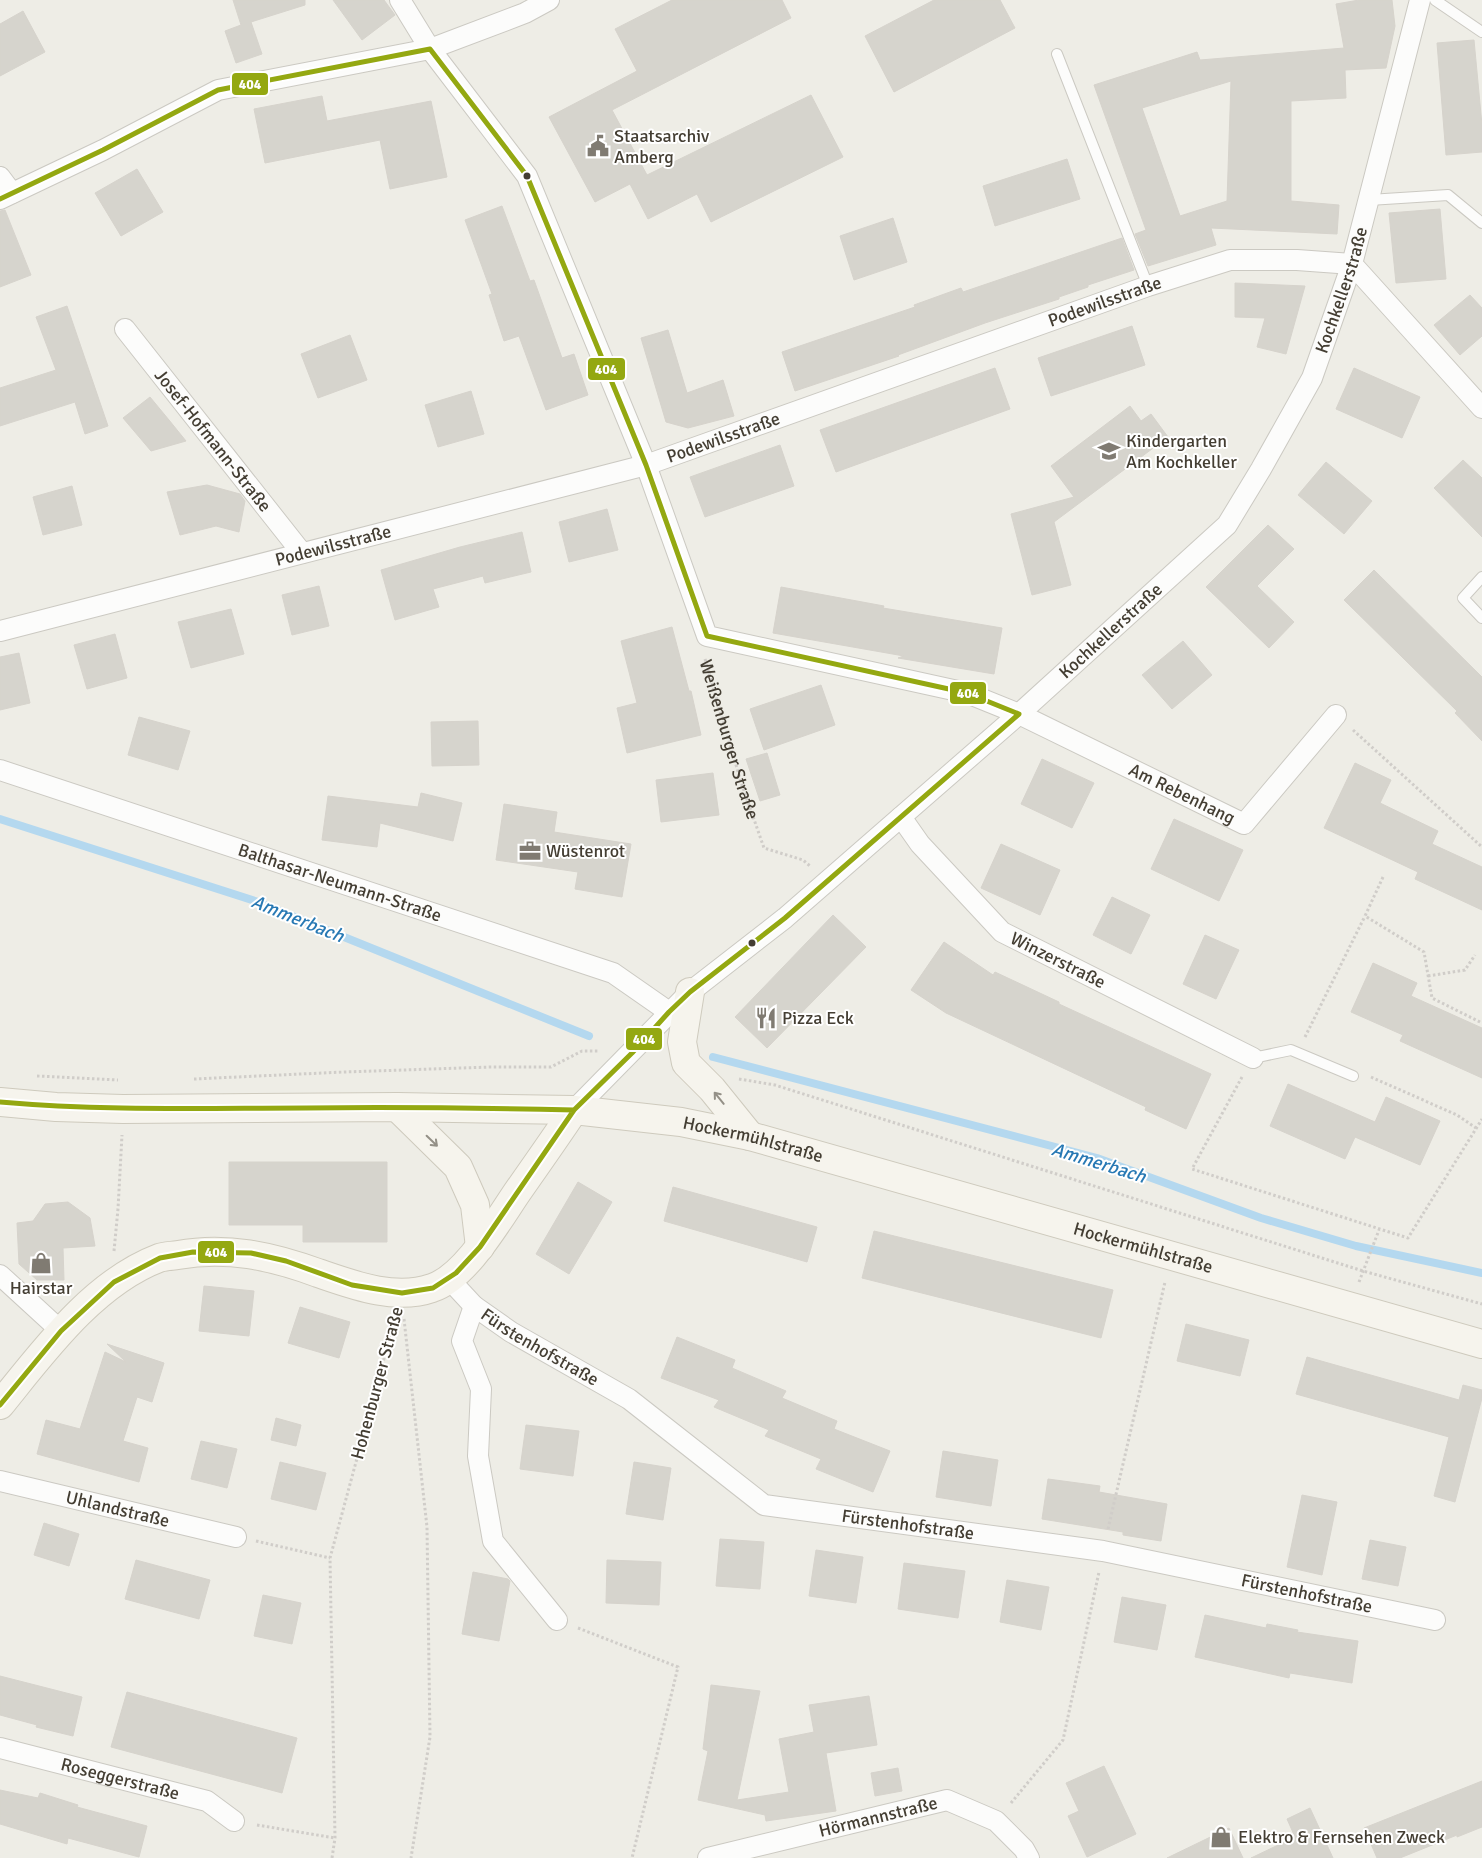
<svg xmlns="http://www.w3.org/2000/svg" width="1482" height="1858" font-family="Signika,sans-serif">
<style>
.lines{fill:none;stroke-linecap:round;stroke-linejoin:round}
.stream{stroke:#b4d8ef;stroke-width:8}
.building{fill:#d6d4cd;stroke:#d6d3cc;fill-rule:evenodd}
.lane-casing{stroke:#cbc9c2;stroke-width:12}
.street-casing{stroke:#cbc9c2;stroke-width:22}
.secondary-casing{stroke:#cecabd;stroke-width:30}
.path{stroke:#d0cdc9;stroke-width:3;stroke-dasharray:2.5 2.5;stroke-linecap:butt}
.lane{stroke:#fcfcfb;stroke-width:10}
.street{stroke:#fcfcfb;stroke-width:20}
.secondary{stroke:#f6f4ed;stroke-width:28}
.bus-1-casing{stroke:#fff;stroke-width:9}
.bus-1{stroke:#94a811;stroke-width:5}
.oneway{stroke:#949087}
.bus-dot{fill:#443e33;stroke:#fff;stroke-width:2}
.labels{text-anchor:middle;stroke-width:4;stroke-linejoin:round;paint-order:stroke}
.poi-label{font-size:18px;fill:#443e33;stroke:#fff;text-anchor:start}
.street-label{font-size:18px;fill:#443e33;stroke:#fff}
.water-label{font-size:19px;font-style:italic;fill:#2879b4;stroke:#fff}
.line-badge{stroke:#fff;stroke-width:2}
.badge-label{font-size:14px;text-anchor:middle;font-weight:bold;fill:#fff}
</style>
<rect width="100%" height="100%" fill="#eeede6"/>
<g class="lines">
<!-- stream -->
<path class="stream" d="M0 819 255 901 589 1036
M713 1057 1097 1158 1261 1218 1356 1246 1482 1273"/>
</g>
<!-- building -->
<path class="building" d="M233 0H305V5L251 22 262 54 236 63 225 31 241 25Z
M333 0H384L395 15 362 40Z
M672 0H782L791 18 612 110 647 175 811 95 843 157 711 222 697 194 648 219 630 184 595 202 549 117 637 71 615 29Z
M934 0H1000L1015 28 894 92 865 36Z
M1359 0H1392L1395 26 1386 68 1345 70 1346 98 1291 101V201L1339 205 1337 234 1211 228 1216 245 1148 266 1135 234 1146 230 1094 85 1197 52 1200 60 1344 48 1336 4ZM1231 81 1227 201 1180 216 1142 108Z
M23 11 45 52 0 76V24Z
M1474 40 1482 125V152L1446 155 1437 43Z
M322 96 327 121 431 101 447 177 390 189 380 140 265 163 254 109Z
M1067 159 1080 199 995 226 983 186Z
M137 169 163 212 121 236 95 193Z
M502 206 530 281 534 280 562 358 574 354 588 395 546 410 519 336 504 341 489 295 492 294 465 220Z
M1440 209 1446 279 1396 283 1389 213Z
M5 210 31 275 0 287V211Z
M893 218 907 262 854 280 840 236Z
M1122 238 1134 270 1088 285V287L1059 297V299L985 323 898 355 899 356 795 391 782 352 915 307 914 305 961 288 963 292Z
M1235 283 1305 286 1286 354 1257 347 1265 318 1235 317Z
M1470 295 1482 308V336L1460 355 1434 325Z
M67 306 108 426 85 434 75 402 0 426V388L56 370 36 317Z
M1132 326 1145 365 1051 396 1038 358Z
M668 330 687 393 723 380 734 416 688 428 666 422 641 338Z
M350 335 367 380 318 398 301 354Z
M995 368 1010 409 836 472 820 430Z
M1354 368 1420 397 1402 438 1336 409Z
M471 391 484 434 438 447 425 405Z
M150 397 169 420 186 441 151 451 123 418Z
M1130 406 1141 421 1151 414 1168 437 1054 522 1071 585 1032 595 1011 514 1074 497 1051 466Z
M780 445 794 486 705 517 690 477Z
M1463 460 1482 478V537L1434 488Z
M1326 462 1372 501 1344 534 1298 495Z
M207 485 240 494 245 501 239 532 216 526 180 535 167 492Z
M72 486 82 525 43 535 33 497Z
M607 509 618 550 569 562 559 522Z
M1268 525 1294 549 1257 586 1294 622 1269 648 1206 587Z
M522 532 531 572 485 583 483 576 433 589 439 607 395 620 381 570 460 547Z
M1374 570 1482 677V741L1455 713 1457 711 1344 600Z
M319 586 329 626 292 635 282 595Z
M781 587 884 606 883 608 1002 628 994 674 898 658 904 656 773 633Z
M231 609 244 654 191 668 178 622Z
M672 627 689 691H691L701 735 627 753 617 708 637 703 621 641Z
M115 634 127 678 87 689 74 645Z
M1183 641 1212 675 1172 709 1142 675Z
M19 653 30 703 0 710V657Z
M821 685 835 725 764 750 750 709Z
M139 717 190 731 178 770 128 755Z
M478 721 479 765 432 766 431 722Z
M767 753 780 795 760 801 746 759Z
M1042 759 1094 783 1072 828 1021 804Z
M1355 763 1391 780 1380 803 1438 831 1432 844 1482 867V910L1415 879 1418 872 1324 828Z
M713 773 719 815 661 822 656 780Z
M421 793 462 803 453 841 380 823 377 847 322 840 328 796 418 807Z
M504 804 557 812 554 832 631 844 622 897 575 889 578 872 496 860Z
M1174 819 1243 850 1219 901 1151 869Z
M1001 844 1060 870 1040 915 981 888Z
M1112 897 1150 915 1131 954 1093 935Z
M833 915 866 947 767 1048 735 1017Z
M1205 935 1239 950 1216 999 1183 984Z
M944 942 993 975 995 972 1059 1002V1004L1211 1074 1186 1129 1145 1110 1146 1107 946 1013 911 990Z
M1373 963 1417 983 1411 996 1482 1028V1078L1400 1041 1403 1035 1351 1012Z
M1288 1084 1375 1122 1386 1097 1440 1121 1420 1165 1355 1137 1345 1159 1270 1126Z
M229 1162H387V1242H303V1225H229Z
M578 1182 612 1202 569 1274 536 1254Z
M673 1187 817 1227 807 1262 664 1221Z
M68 1202 90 1218 95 1246 63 1248 64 1280H37L19 1264 17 1223 33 1221 45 1204Z
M874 1231 1113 1290 1101 1338 862 1278Z
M204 1286 254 1291 249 1336 199 1331Z
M300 1307 350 1322 339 1358 288 1343Z
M1186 1324 1249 1340 1240 1376 1177 1361Z
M677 1337 735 1360 732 1368 786 1391 782 1398 837 1421 834 1429 890 1451 873 1492 816 1469 821 1459 765 1436 769 1430 714 1407 719 1400 661 1378Z
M107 1344 164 1363 152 1402 137 1397 123 1441 148 1448 139 1482 37 1454 46 1420 80 1429 105 1352 126 1362Z
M1307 1357 1459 1400 1463 1385 1482 1390V1398L1455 1502 1434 1496 1449 1437 1296 1394Z
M276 1418 301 1425 296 1446 271 1440Z
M526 1425 579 1431 573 1476 520 1469Z
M201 1441 237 1449 227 1488 191 1479Z
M943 1451 998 1460 991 1506 936 1497Z
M280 1462 326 1473 316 1510 271 1499Z
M634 1462 671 1468 663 1520 626 1514Z
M1048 1479 1100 1486 1099 1492 1167 1504 1161 1541 1123 1535V1532L1042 1519Z
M1302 1495 1337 1502 1322 1575 1287 1567Z
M44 1523 79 1534 69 1566 34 1555Z
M720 1539 764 1542 760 1589 716 1586Z
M1370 1540 1406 1547 1398 1586 1362 1579Z
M816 1550 863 1557 856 1603 809 1596Z
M136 1560 210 1580 199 1619 125 1599Z
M607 1560 661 1562 659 1605 606 1603Z
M904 1563 965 1571 958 1618 898 1609Z
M473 1572 508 1579 510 1581 499 1641 462 1634Z
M1007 1580 1049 1587 1041 1630 1000 1622Z
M263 1595 301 1603 292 1644 254 1636Z
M1122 1597 1166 1605 1157 1650 1114 1642Z
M1205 1615 1266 1628 1267 1624 1298 1630 1297 1632 1358 1641 1352 1683 1290 1673 1289 1678 1195 1657Z
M0 1676 82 1697 73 1736 36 1727 37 1725 0 1715Z
M711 1685 760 1691 737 1800 789 1792 779 1739 814 1732 809 1705 869 1696 877 1745 826 1753 836 1811 766 1821 765 1815 698 1800 708 1751 703 1749Z
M127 1692 297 1738 282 1793 111 1747Z
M1104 1766 1136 1834 1087 1857 1068 1816 1079 1811 1066 1783Z
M898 1768 902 1791 875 1796 871 1773Z
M1482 1781V1827L1457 1837V1835L1400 1858H1377L1364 1828Z
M0 1790 38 1798 40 1793 78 1805 77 1807 147 1826 139 1857 68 1838 67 1844 0 1824Z
M1310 1808 1333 1858H1251L1295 1837 1287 1819Z
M1229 1828 1243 1858H1167Z"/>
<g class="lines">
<!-- lane casing -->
<g class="lane-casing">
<path id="lane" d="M1435 0 1482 32
M1057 54 1148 286
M1369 200 1448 195 1482 223
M1482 577 1463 598 1482 618
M1253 1058 1291 1050 1353 1076"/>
</g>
<!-- street casing -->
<g class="street-casing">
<g id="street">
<path id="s2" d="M400 0 430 49 527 176 646 465 707 636 967 693 1019 714 1244 824 1336 715"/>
<path d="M0 177 12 193"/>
<path d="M0 199 103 150 218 90 430 49 525 13 549 0"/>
<path d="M1352 264 1482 408"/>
<path id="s3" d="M125 329 302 553"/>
<path id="s4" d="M0 631 646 465 1148 286 1230 260H1297L1352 264"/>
<path id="s5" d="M0 770 613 973 669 1012"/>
<path id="s6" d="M901 817 920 844 1002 932 1253 1058"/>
<path id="s7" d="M574 1110 690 992 785 918 1019 714 1227 525 1261 469 1312 378 1352 264 1420 0"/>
<path d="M0 1275 61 1331"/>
<path id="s8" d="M448 1278 474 1306 511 1332 629 1399 764 1505 1103 1551 1435 1620"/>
<path d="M474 1306 462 1341 481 1389 478 1456 493 1541 557 1620"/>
<path id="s9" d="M0 1481 236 1537"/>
<path id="s10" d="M0 1748 207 1801 234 1821"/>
<path id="s11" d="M708 1858 947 1800 996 1821 1024 1849 1029 1858"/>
</g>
</g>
<!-- secondary casing -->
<g class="secondary-casing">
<g id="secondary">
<path d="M690 992 682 1042 686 1063 712 1089 750 1136"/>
<path id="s12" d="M0 1102 56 1107 123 1109 397 1107 574 1110 681 1122 750 1136 1482 1344"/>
<path d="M397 1107 458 1167 475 1205 480 1247"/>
<path d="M0 1405C43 1352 93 1283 159 1258 165 1256 172 1256 178 1255 226 1246 272 1256 318 1273 353 1285 395 1301 432 1288 466 1277 498 1220 518 1191 537 1164 556 1137 574 1110"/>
</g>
</g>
<!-- path -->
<g class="path">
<path id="s1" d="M705 659 741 782 764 848 803 860 810 866"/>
<path d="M1353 730 1482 847"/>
<path d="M1383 877 1365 916 1424 952 1432 998 1482 1023"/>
<path d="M1428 976 1465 970 1475 955"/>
<path d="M1305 1037 1365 916"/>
<path d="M37 1076 118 1080"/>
<path d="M1242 1077 1192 1169 1408 1238 1482 1119"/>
<path d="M1371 1077 1457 1115 1476 1128"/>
<path d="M194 1079 344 1072 491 1067H551L582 1051H599"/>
<path d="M739 1079 775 1085 1363 1271 1482 1304"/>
<path d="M114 1251 118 1209 122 1135"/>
<path d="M1359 1282 1379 1230"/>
<path d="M404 1319 427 1527 430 1737 411 1858"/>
<path d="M1108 1529 1165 1282"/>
<path d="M256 1541 330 1558"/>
<path d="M578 1628 678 1667 632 1858"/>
<path d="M1011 1803 1063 1740 1099 1572"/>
<path d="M257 1825 335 1838"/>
<path d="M332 1858 335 1838 330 1558 395 1318"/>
</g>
<!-- lane -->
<use href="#lane" class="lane"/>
<!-- street -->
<use href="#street" class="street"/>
<!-- secondary -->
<use href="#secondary" class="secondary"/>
<!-- bus-1 casing -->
<g class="bus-1-casing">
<path id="bus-1" d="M0 199 103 150 218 90 430 49 527 176 646 465 707 636 967 693 1019 714 785 918 690 992 669 1012 632 1053 574 1110 480 1247 456 1273 433 1288 402 1293 352 1285 286 1261 251 1253 193 1252 160 1258 114 1282 61 1331 0 1405
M0 1102C102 1111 204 1108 306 1108 395 1107 485 1108 574 1110"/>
</g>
<!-- bus-1 -->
<use href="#bus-1" class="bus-1"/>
</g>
<!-- one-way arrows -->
<defs><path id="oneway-shaft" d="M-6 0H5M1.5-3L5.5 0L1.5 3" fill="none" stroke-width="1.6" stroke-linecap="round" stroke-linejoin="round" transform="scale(1.25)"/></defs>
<g class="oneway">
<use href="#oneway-shaft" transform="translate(719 1098) rotate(-129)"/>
<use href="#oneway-shaft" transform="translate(432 1141) rotate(44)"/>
</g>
<!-- icons -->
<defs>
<g id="civic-bare" transform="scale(1.725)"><path d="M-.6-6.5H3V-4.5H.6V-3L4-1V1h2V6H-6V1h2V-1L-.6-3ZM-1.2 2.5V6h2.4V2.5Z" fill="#807b72" stroke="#fff" stroke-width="2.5" paint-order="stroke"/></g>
<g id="school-bare" transform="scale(1.725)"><path d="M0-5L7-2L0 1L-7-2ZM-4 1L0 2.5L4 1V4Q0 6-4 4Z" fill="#807b72" stroke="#fff" stroke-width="2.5" paint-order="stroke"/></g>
<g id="office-bare" transform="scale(1.725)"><path d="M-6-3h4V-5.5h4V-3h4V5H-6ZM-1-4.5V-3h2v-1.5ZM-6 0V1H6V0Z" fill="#807b72" stroke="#fff" stroke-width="2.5" paint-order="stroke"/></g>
<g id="restaurant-bare" transform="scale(1.725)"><path d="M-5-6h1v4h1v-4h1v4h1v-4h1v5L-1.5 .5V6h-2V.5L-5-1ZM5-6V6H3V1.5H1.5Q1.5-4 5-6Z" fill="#807b72" stroke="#fff" stroke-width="2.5" paint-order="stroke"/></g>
<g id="shop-bare" transform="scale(1.725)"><path d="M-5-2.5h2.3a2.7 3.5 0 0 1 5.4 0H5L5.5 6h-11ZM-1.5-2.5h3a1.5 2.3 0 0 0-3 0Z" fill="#807b72" stroke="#fff" stroke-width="2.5" paint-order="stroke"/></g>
</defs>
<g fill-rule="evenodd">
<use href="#civic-bare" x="598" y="146"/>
<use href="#school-bare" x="1109" y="451"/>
<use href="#office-bare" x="530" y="851"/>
<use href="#restaurant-bare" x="766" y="1018"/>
<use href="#shop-bare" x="41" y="1263"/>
<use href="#shop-bare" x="1221" y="1837"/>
</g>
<!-- markers -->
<g class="bus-dot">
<circle cx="527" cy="176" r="4.5"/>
<circle cx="752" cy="943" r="4.5"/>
</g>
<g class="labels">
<!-- poi labels -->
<g class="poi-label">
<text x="614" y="142">Staatsarchiv<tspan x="614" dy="21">Amberg</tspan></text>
<text x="1126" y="447">Kindergarten<tspan x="1126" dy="21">Am Kochkeller</tspan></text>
<text x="546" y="857">Wüstenrot</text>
<text x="782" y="1024">Pizza Eck</text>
<text x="41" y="1294" text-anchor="middle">Hairstar</text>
<text x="1238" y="1843">Elektro &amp; Fernsehen Zweck</text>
</g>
<!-- street labels -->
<g class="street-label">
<text dy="6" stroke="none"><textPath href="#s7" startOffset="1140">Kochkellerstraße</textPath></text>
<text dy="6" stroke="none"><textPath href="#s4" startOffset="1154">Podewilsstraße</textPath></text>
<text dy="6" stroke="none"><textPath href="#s4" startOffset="749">Podewilsstraße</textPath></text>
<text dy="6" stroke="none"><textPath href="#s3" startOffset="142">Josef-Hofmann-Straße</textPath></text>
<text dy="6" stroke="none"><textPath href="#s4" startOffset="344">Podewilsstraße</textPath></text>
<text dy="6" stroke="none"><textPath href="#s7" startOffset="720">Kochkellerstraße</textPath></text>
<text dy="6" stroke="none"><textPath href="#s1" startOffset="84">Weißenburger Straße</textPath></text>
<text dy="6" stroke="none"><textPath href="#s2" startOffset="1215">Am Rebenhang</textPath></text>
<text dy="6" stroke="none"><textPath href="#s5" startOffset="358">Balthasar-Neumann-Straße</textPath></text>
<text dy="6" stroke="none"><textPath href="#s6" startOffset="216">Winzerstraße</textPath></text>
<text dy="6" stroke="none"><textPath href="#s12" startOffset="756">Hockermühlstraße</textPath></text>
<text dy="6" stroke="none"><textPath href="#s12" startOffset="1161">Hockermühlstraße</textPath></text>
<text dy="6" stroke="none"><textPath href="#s8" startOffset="116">Fürstenhofstraße</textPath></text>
<text transform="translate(377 1383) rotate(-75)" y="6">Hohenburger Straße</text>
<text dy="6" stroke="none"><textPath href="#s9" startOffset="121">Uhlandstraße</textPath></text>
<text dy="6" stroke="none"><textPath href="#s8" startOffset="536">Fürstenhofstraße</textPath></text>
<text dy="6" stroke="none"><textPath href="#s8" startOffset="941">Fürstenhofstraße</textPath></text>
<text dy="6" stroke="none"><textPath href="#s10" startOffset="124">Roseggerstraße</textPath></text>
<text dy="6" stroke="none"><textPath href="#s11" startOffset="175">Hörmannstraße</textPath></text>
</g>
<!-- water labels -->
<g class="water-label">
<text transform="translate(298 918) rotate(22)" y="7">Ammerbach</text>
<text transform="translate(1099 1162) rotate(17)" y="7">Ammerbach</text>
</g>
</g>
<g class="line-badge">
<rect x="231" y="72" width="38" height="24" rx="5" fill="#94a811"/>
<rect x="587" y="357" width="39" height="24" rx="5" fill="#94a811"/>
<rect x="949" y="681" width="38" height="24" rx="5" fill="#94a811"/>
<rect x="625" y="1027" width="38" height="24" rx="5" fill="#94a811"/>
<rect x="197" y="1240" width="38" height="24" rx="5" fill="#94a811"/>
</g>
<g class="badge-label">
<text x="250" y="89">404</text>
<text x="606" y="374">404</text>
<text x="968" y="698">404</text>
<text x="644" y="1044">404</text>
<text x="216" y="1257">404</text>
</g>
</svg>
